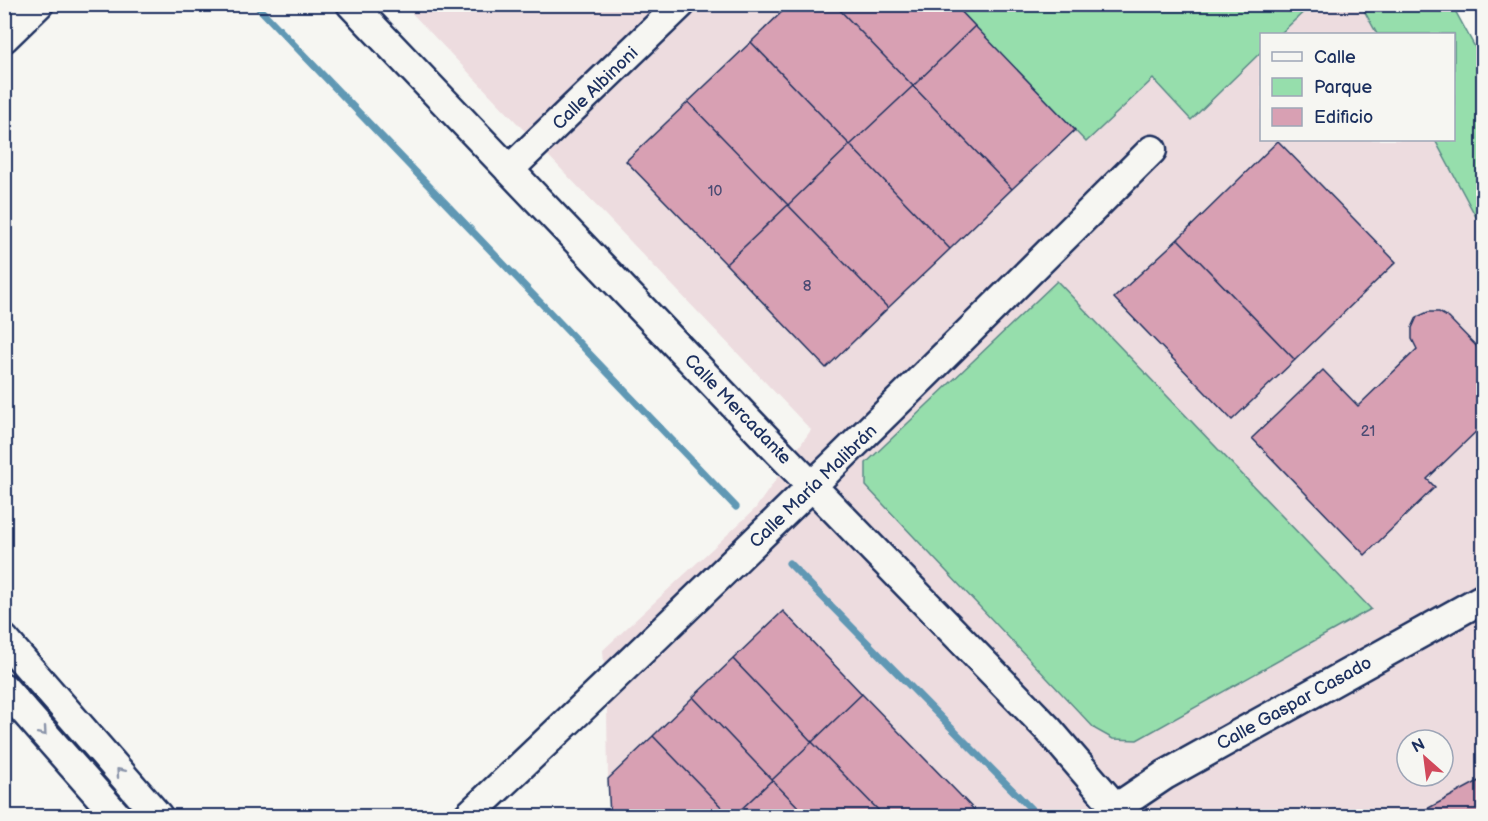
<svg xmlns="http://www.w3.org/2000/svg" width="1488" height="821" font-family="'Balsamiq Sans',sans-serif">
<style>
.built{fill:#eddcdf;fill-rule:evenodd}
.green{fill:#96deac;stroke:#588685;stroke-width:1.5}
.lines{fill:none;stroke-linecap:round;stroke-linejoin:round}
.stream{stroke:#6198b4;stroke-width:7}
.building{fill:#d8a0b3;stroke:#1b2f5e;stroke-width:1.5}
.minor-casing{stroke:#1b2f5e;stroke-width:33}
.minor{stroke:#f6f6f2;stroke-width:28}
.oneway{stroke:#8892a8}
.labels{text-anchor:middle;stroke-width:5;stroke-linejoin:round;paint-order:stroke}
.number-label{font-size:15px;fill:#4a4b73}
.street-label{font-size:18px;fill:#1b2f5e;stroke:#f6f6f2}
</style>
<rect width="100%" height="100%" fill="#f6f6f2"/>
<filter id="ink" filterUnits="userSpaceOnUse"><feTurbulence type="fractalNoise" baseFrequency=".0167" numOctaves="2"/><feDisplacementMap in="SourceGraphic" scale="12" xChannelSelector="R" yChannelSelector="G"/><feConvolveMatrix kernelMatrix="1 2 1 2 8 2 1 2 1" color-interpolation-filters="sRGB"/></filter>
<g filter="url(#ink)">
<!-- built -->
<path class="built" d="M404 5H954L1086 142 1153 79 1191 120 1261 52 1262 140H1435L1483 230V816H610L608 779 607 710 603 650 755 509 811 430ZM1407 740H1443V776H1407Z
M1311 5H1361L1377 34H1280Z"/>
<!-- green -->
<path class="green" d="M954 5H1311L1280 34H1262L1261 52 1191 120 1153 79 1086 142Z
M1361 5H1452L1483 62V230L1435 140H1454V34H1377Z
M1057 281 1371 609 1137 740 1113 739 1095 729 866 486V463Z"/>
<g class="lines">
<!-- stream -->
<path class="stream" d="M255 4 736 507
M789 563 1038 816"/>
</g>
<!-- building -->
<path class="building" d="M790 4H834L913 86 850 145 751 42Z
M834 4H954L975 26 913 86Z
M975 26 1075 130 1012 189 913 86Z
M751 42 850 145 788 205 688 102Z
M913 86 1012 189 950 249 850 145Z
M688 102 788 205 726 264 626 161Z
M1278 141 1396 262 1295 360 1178 239Z
M850 145 950 249 888 308 788 205Z
M788 205 888 308 826 368 726 264Z
M1178 239 1295 360 1232 420 1114 298Z
M1428 312H1439L1449 318 1484 354V424L1427 479 1435 487 1365 555 1252 438 1323 370 1358 406 1417 349 1412 339V328L1417 317Z
M783 611 862 694 812 742 733 659Z
M733 659 812 742 772 780 693 697Z
M862 694 959 794 980 816H884L812 742Z
M693 697 772 780 734 816H730L653 736Z
M653 736 730 816H610L608 779Z
M812 742 884 816H807L772 780Z
M1484 778V816H1414Z
M772 780 807 816H734Z"/>
<g class="lines">
<!-- minor casing -->
<g class="minor-casing">
<path id="minor" d="M351 4 772 445 1049 730 1116 808 1121 816
M4 38 39 4
M509 170 681 4
M4 639 158 816
M4 688 117 816
M468 816C700 598 926 375 1152 150
M1109 816 1116 808 1165 775 1484 598"/>
</g>
<!-- minor -->
<use href="#minor" class="minor"/>
</g>
<!-- one-way arrows -->
<defs><path id="oneway-chevron" d="M-2-3.5L2.5 0L-2 3.5" fill="none" stroke-width="1.6" stroke-linecap="round" stroke-linejoin="round" transform="scale(1.5)"/></defs>
<g class="oneway">
<use href="#oneway-chevron" transform="translate(43 732) rotate(49)"/>
<use href="#oneway-chevron" transform="translate(120 772) rotate(-131)"/>
</g>
</g>
<g class="labels">
<!-- number labels -->
<g class="number-label">
<text x="715" y="196">10</text>
<text x="807" y="291">8</text>
<text x="1368" y="436">21</text>
</g>
<!-- street labels -->
<g class="street-label">
<text transform="translate(595 88) rotate(-44)" y="6">Calle Albinoni</text>
<text transform="translate(738 409) rotate(46)" y="6">Calle Mercadante</text>
<text transform="translate(813 486) rotate(-44)" y="6">Calle María Malibrán</text>
<text transform="translate(1294 703) rotate(-29)" y="6">Calle Gaspar Casado</text>
</g>
</g>
<!-- margin -->
<rect width="1488" height="821" fill="none" stroke="#f6f6f2" stroke-width="24"/>
<rect x="12" y="12" width="1464" height="797" fill="none" stroke="#1b2f5e" stroke-width="2" filter="url(#ink)"/>
<!-- legend -->
<rect x="1260" y="33" width="195" height="108" fill="#f6f6f2" stroke="#9ea6b7" stroke-width="1.5"/>
<rect x="1272" y="52" width="30" height="9" fill="#f6f6f2" stroke="#9ea6b7" stroke-width="1.5"/>
<text x="1314" y="63" font-size="18" fill="#1b2f5e">Calle</text>
<rect x="1272" y="78" width="30" height="18" fill="#96deac" stroke="#9ea6b7" stroke-width="1.5"/>
<text x="1314" y="93" font-size="18" fill="#1b2f5e">Parque</text>
<rect x="1272" y="108" width="30" height="18" fill="#d8a0b3" stroke="#9ea6b7" stroke-width="1.5"/>
<text x="1314" y="123" font-size="18" fill="#1b2f5e">Edificio</text>
<!-- north arrow -->
<g transform="translate(1425 758) rotate(332)"><circle r="28" fill="#f6f6f2" stroke="#9ea6b7" stroke-width="1.5"/>
<path d="M0-4.5L10 22L0 15L-10 22Z" fill="#d1495b"/>
<text y="-9" font-size="16" font-weight="bold" text-anchor="middle" fill="#1b2f5e">N</text>
</g>
</svg>
